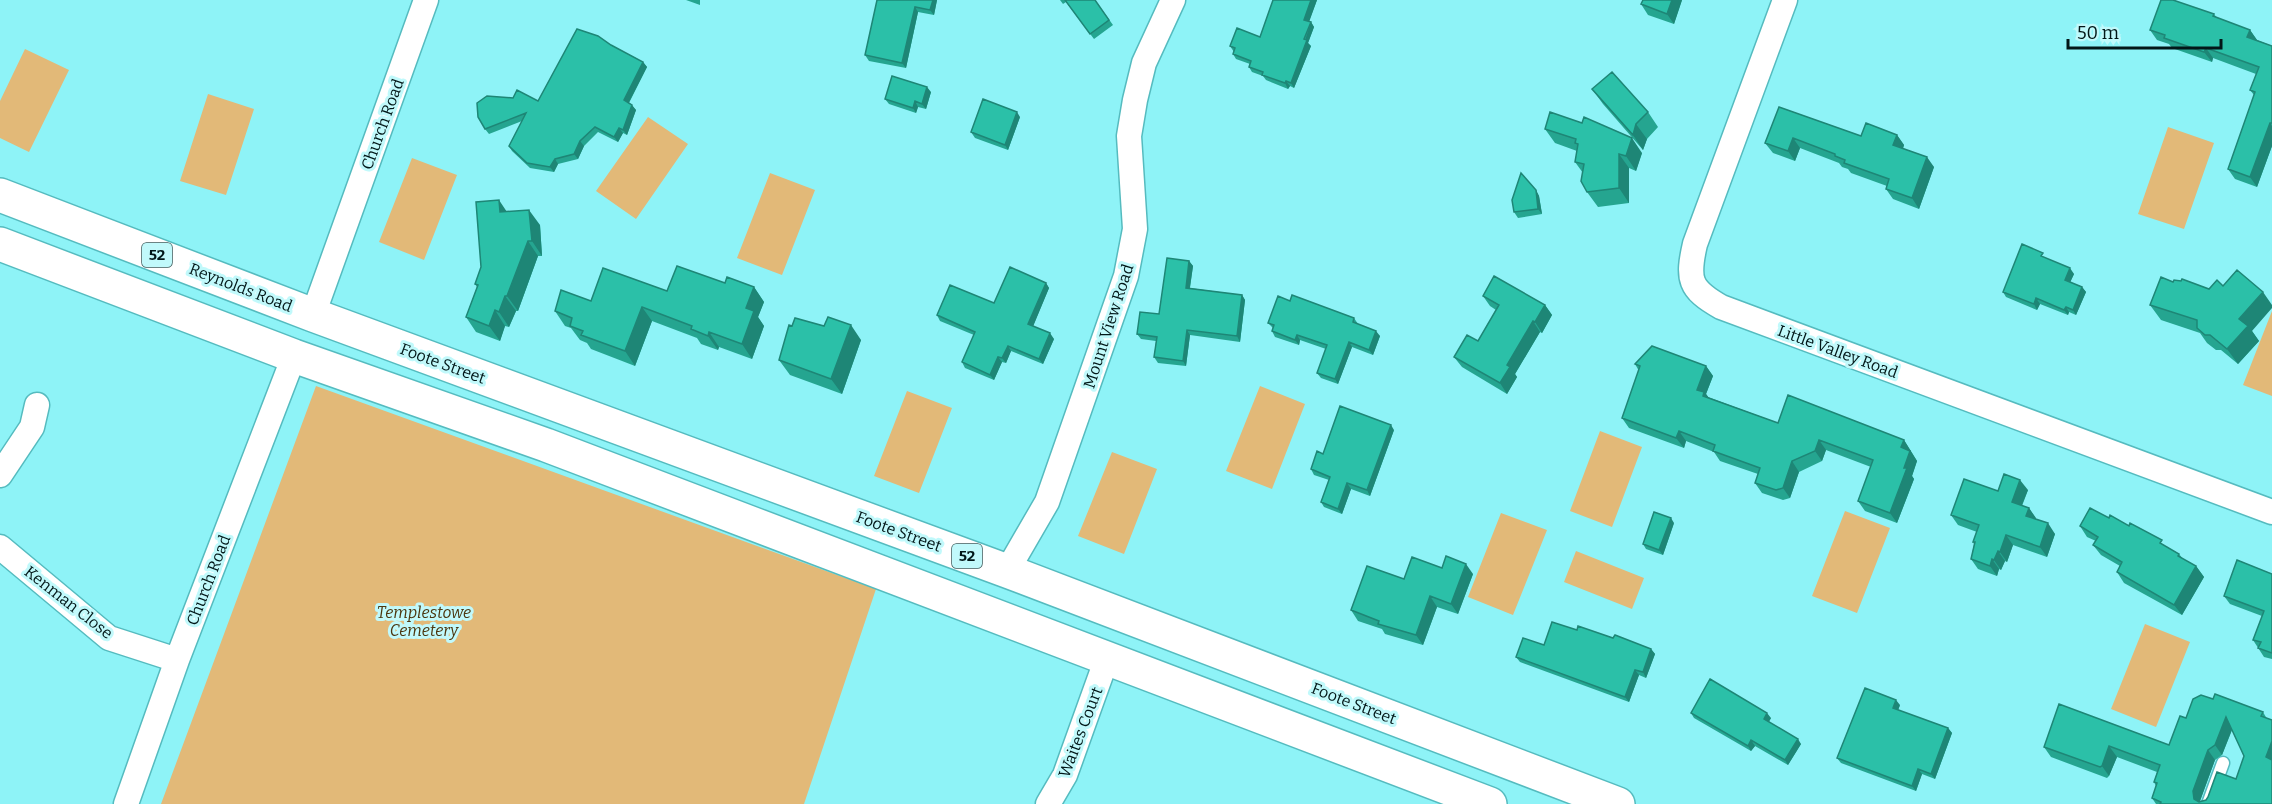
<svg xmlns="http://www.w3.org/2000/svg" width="2272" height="804" font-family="Bitter,serif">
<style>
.green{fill:#e2b978}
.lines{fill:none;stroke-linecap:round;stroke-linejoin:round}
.service-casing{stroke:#55bbbf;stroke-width:15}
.minor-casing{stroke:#55bbbf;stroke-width:27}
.primary-casing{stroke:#55bbbf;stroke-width:36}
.service{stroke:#fff;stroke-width:12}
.minor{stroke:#fff;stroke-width:24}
.primary{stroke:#fff;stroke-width:33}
.wall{fill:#25a590;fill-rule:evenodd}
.shaded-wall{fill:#1e8676}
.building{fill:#2bc0a8;stroke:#1e8676;stroke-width:1.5;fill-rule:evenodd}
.labels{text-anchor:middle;stroke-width:6;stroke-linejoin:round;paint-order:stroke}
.shield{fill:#c1f9fb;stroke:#3b5b5c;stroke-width:1.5}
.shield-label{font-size:15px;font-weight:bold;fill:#021718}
.street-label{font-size:16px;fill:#021718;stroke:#c1f9fb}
.park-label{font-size:16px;font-style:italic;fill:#4c360f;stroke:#c1f9fb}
</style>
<rect width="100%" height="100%" fill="#8ef3f7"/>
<!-- green -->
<path class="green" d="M25 49 69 70 29 152 0 138V101Z
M208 94 254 109 226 195 180 181Z
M648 117 688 144 636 219 596 191Z
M2168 127 2214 143 2184 229 2138 214Z
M412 158 457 175 424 260 379 242Z
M770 173 815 190 782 275 737 258Z
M2272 311V396L2243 385Z
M316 386 876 589 804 804H161Z
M1260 386 1305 404 1272 489 1226 471Z
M907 391 952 408 919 493 874 476Z
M1600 431 1642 447 1612 527 1570 511Z
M1112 452 1157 469 1124 554 1078 536Z
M1845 511 1890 528 1857 613 1812 596Z
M1501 513 1547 530 1513 615 1468 597Z
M1576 551 1644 578 1632 609 1564 582Z
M2145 624 2190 642 2156 727 2111 709Z"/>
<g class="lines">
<!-- service casing -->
<g class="service-casing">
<path id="service" d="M2208 804 2223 763"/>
</g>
<!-- minor casing -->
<g class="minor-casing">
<path id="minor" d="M1785 0 1695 244C1687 279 1689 289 1721 307L2272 512
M313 315 426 0
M0 475 32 427 37 405
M0 547 109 638 177 660
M1007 571 1047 502 1126 276 1135 229 1129 136 1135 100 1144 63 1173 0
M126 804 177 660 294 356
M1048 804 1065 775 1107 658"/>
</g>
<!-- primary casing -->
<g class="primary-casing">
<path id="primary" d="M0 195 313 315 1007 571 1618 804
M0 244 294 356 546 445 1490 804"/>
</g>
<!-- service -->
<use href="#service" class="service"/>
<!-- minor -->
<use href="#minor" class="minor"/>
<!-- primary -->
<use href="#primary" class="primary"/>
</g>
<!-- wall -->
<path class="wall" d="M686 0H700V5Z
M877 0H937L934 15 918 12 906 68 869 61 865 55Z
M1060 0H1095L1113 25 1094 39 1066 2 1063 4Z
M1273 0H1317L1309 21 1311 22 1314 27 1308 43 1311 46 1294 88 1290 86 1288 89 1266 80 1263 76 1252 72 1249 67 1250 64 1236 59 1233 54 1234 52 1230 46 1260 37Z
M1682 0 1674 24 1648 15 1641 4Z
M2214 14 2217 18 2250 30 2257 40 2272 46V146L2257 187 2235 179 2228 169 2254 95 2250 90 2256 74 2213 58 2212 62 2172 48 2169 44 2157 40 2150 30Z
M611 45 643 62 647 67 629 103 636 110 627 135 623 133 618 142 598 132 584 146 578 159 558 164 554 172 530 168 512 151 509 146 522 121 489 134 485 129 538 101Z
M1592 89 1648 112 1658 127 1647 139 1643 150 1603 104Z
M931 92 926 109 918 107 916 113 889 104 885 99Z
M1779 107 1861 136 1897 135 1904 145 1903 148 1934 167 1919 209 1893 199 1886 189 1887 186 1851 173 1848 169 1842 167 1839 163 1800 148 1795 161 1773 153 1765 143Z
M1020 117 1008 150 975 138 971 132Z
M1545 129 1642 153 1636 171 1629 168V203L1598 207 1587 192 1583 173 1575 162 1577 151 1555 143Z
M1536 190 1539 196 1542 214 1518 218 1514 212Z
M507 212 540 225 542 256H538L518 311H516L509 327 505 326 500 341 476 332 466 317 477 287 475 284Z
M2046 258 2074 274 2070 282 2082 287 2086 292 2076 315 2069 312 2068 315 2040 304 2037 310 2006 297 2003 292Z
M1189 261 1193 266 1190 288 1242 295 1245 300 1240 342 1190 335 1186 366 1158 363 1154 357 1156 341 1141 339 1137 334 1159 314Z
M2173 282 2252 331 2259 341 2238 364 2221 350H2216L2207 343 2200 333 2161 320 2150 305Z
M725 283 754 287 764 302 758 317 764 326 752 359 719 347 718 350 701 344 697 338 652 321 635 366 591 349 587 343 580 340 571 328 565 326 555 311 591 301Z
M1046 283 1049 288 1033 326 1054 339 1043 364 1011 351 1006 363 1002 362 994 380 965 368 962 362 974 335 940 321 937 315 994 303Z
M1483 296 1545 305 1552 315 1542 333 1540 332 1515 374 1517 377 1507 394 1462 367 1454 357 1478 341 1496 310 1490 306Z
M1290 301 1354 318 1358 324 1380 336 1373 355 1352 347 1338 384 1321 378 1317 373 1326 349 1300 340 1299 345 1275 337 1272 331 1273 328 1268 323Z
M792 326H824L861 340 842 394 790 375 779 360Z
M1635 364 1706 366 1713 376 1706 394 1708 397 1778 423 1904 440 1917 461 1912 476 1914 479 1897 523 1865 511 1858 501 1871 467 1826 450 1822 461 1799 472 1790 498 1783 500 1762 493 1755 483 1758 474 1720 461 1714 452 1686 441 1684 448 1629 428 1622 418 1639 371Z
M1394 430 1370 496 1351 489 1342 514 1324 507 1321 502 1329 480 1314 475 1311 469 1323 454Z
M2028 490 2022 506 2029 508 2036 519 2055 534 2047 557 2013 545 2007 562 2005 561 2001 570 1999 569 1997 576 1978 569 1971 559 1974 544 1973 542 1977 532 1958 525 1951 515 1998 491Z
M2109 518 2165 546 2179 554 2183 559 2196 566 2204 577 2182 615 2124 583 2117 572 2120 566 2101 555 2093 545 2096 541 2087 537 2080 526Z
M1674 523 1663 555 1646 549 1643 544Z
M1442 568 1473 574 1458 614 1437 607 1423 645 1385 634 1382 629 1358 621 1351 610 1404 579Z
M2272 574V659L2264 657 2253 640 2262 616 2230 604 2224 596Z
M1577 630 1613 638 1651 649 1655 654 1646 678 1639 675 1629 702 1520 662 1516 657Z
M2213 699 2263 712 2267 719 2272 804H2156L2152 798 2156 786 2154 782 2157 772 2117 757 2109 776 2107 778 2051 757 2044 747 2169 745 2186 718ZM2232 730 2244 756 2236 779 2206 800 2200 801 2215 760 2222 755Z
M1900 705 1898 710 1948 728 1952 733 1935 779 1922 774 1916 791 1841 763 1837 758Z
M1691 713 1771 718 1769 722 1801 744 1788 765 1755 746 1751 751 1694 718Z"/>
<!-- shaded-wall -->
<path class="shaded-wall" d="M933 0H937L934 15 930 10Z
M1311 0H1317L1308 25 1304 20Z
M1672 0H1682L1674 24 1667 14Z
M915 7 918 12 906 68 902 63Z
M1311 22 1314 27 1308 43 1311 46 1294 88 1291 83Z
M2250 30 2257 40 2247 37Z
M2206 48 2213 58 2212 62 2204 52Z
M643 62 647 67 627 106 624 100Z
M1286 81 1290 86 1288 89 1285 83Z
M927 87 931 92 926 109 922 104Z
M915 101 918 107 916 113 913 108Z
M632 105 636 110 627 135 623 130Z
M1017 112 1020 117 1008 150 1005 145Z
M2270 123 2272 126V146L2257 187 2250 177Z
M1636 124 1647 139 1643 150 1633 135Z
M619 128 623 133 618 142 614 137Z
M1897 135 1904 145 1901 155 1893 145Z
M1632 138 1642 153 1636 171 1626 156Z
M1793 138 1800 148 1795 161 1788 151Z
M580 141 584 146 578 159 574 154Z
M1619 154 1629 168V203L1619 188Z
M1927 157 1934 167 1919 209 1912 198Z
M555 159 558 164 554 172 550 167Z
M1536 190 1539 196 1542 214 1538 209Z
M499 200 509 215 500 212Z
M529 210 540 225 542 256 532 241Z
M528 241 538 256 518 311 507 296Z
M1189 261 1193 266 1189 293 1186 288Z
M2070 268 2074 274 2069 285 2065 280Z
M1046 283 1049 288 1032 329 1028 324Z
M754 287 764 302 758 317 764 326 752 359 742 344 746 308Z
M2082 287 2086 292 2076 315 2073 310Z
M2263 292 2272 305V308L2252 331 2259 341 2238 364 2227 349 2239 319Z
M1242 295 1245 300 1240 342 1237 336Z
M505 296 516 311 509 327 499 312Z
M2036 298 2040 304 2037 310 2034 304Z
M1545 305 1552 315 1542 333 1535 322Z
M642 307 652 321 635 366 625 351Z
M2066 307 2069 312 2068 315 2064 310Z
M495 310 505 326 500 341 489 326Z
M1533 321 1540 332 1515 374 1517 377 1507 394 1500 383 1507 365Z
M851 325 861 340 842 394 831 379Z
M1187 330 1190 335 1186 366 1183 361Z
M1376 331 1380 336 1373 355 1369 350Z
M709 332 719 347 718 350 708 336Z
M1050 333 1054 339 1043 364 1039 359Z
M1297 335 1300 340 1299 345 1295 340Z
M1349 342 1352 347 1338 384 1335 379Z
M1008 346 1011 351 1006 363 1002 358Z
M998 357 1002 362 994 380 990 375Z
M1706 366 1713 376 1706 394 1712 402 1697 390Z
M1391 425 1394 430 1370 496 1367 490Z
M1679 431 1686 441 1684 448 1676 438Z
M1819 440 1826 450 1822 461 1815 451Z
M1904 440 1917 461 1912 476 1914 479 1897 523 1890 513 1901 447Z
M1792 461 1799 472 1790 498 1783 488Z
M2020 480 2028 490 2019 512 2012 502Z
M1347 483 1351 489 1342 514 1338 509Z
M2029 508 2036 518 2033 526 2026 516Z
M1671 518 1674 523 1663 555 1659 550Z
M2048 523 2055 534 2047 557 2040 547Z
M2006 535 2013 545 2007 562 2000 552Z
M1998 551 2005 561 2001 570 1994 560Z
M1992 559 1999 569 1997 576 1990 566Z
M1466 564 1473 574 1458 614 1451 604Z
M2196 566 2204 577 2182 615 2174 605Z
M1430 596 1437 607 1423 645 1416 635Z
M1651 649 1655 654 1646 678 1643 672Z
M1635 670 1639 675 1629 702 1625 697Z
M1896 700 1900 705 1897 713 1893 708Z
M1767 713 1771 718 1767 724 1764 719Z
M2226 717 2233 727 2222 755 2215 745Z
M1948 728 1952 733 1935 779 1931 774Z
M1798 739 1801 744 1788 765 1785 760Z
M1751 740 1755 746 1751 751 1748 746Z
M2272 741V766L2266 757Z
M2109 746 2117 757 2109 776 2102 766Z
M2208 750 2215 760 2200 801 2201 804 2194 799 2193 791Z
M1918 769 1922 774 1916 791 1912 786Z"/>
<!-- building -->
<path class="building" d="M877 0H933L930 10 915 7 902 63 865 55Z
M1065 0H1095L1109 20 1090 34Z
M1273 0H1311L1304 20 1311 22 1304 39 1307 40 1291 83 1286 81 1285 83 1262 75 1263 72 1249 67 1251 61 1233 54 1235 48 1230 46 1237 28 1260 37Z
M1643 0H1672L1667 14 1641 4Z
M2161 0H2173L2214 14 2213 16 2250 30 2247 37 2272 46V123H2270L2250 177 2228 169 2255 92 2250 90 2259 67 2206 48 2204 52 2164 38 2165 35 2150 30Z
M577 29 598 36 611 45 643 62 624 100 632 105 623 130 619 128 614 137 595 127 580 141 574 154 555 159 550 167 527 163 509 146 526 113 485 129 478 117 477 103 487 96 513 98 517 90 538 101Z
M1612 72 1648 112 1636 124 1633 135 1592 89Z
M892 76 927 87 922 104 915 101 913 108 885 99Z
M983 99 1017 112 1005 145 971 132Z
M1779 107 1861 136 1866 123 1897 135 1893 145 1927 157 1912 198 1886 189 1889 179 1844 163 1845 160 1835 156V154L1793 138 1788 151 1765 143Z
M1550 112 1582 123 1584 117 1632 138 1626 156 1619 154V188L1587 192 1581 181 1584 164 1575 162 1578 144 1575 143 1576 139 1545 129Z
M1521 173 1536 190 1538 209 1514 212 1512 200Z
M499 200 500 212 529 210 532 241H528L507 296H505L499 312 495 310 489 326 466 317 478 285 475 284 481 267 476 202Z
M2022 244 2043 253 2041 256 2070 268 2065 280 2082 287 2073 310 2066 307 2064 310 2036 298 2034 304 2003 292Z
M1167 258 1189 261 1186 288 1242 295 1237 336 1187 330 1183 361 1154 357 1157 337 1137 334 1140 312 1159 314Z
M677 266 725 283 727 277 754 287 746 308 754 311 742 344 709 332 708 336 691 329 692 326 642 307 625 351 581 335 583 331 570 326 572 318 555 311 561 290 591 301 603 268 667 291Z
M1010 267 1046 283 1028 324 1050 333 1039 359 1008 346 1002 358 998 357 990 375 962 362 975 332 937 315 950 285 994 303Z
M2237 270 2263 292 2239 319 2248 326 2227 349 2210 335H2205L2197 328V320L2150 305 2161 277 2173 282 2174 280 2181 281 2182 279 2209 289 2217 280 2223 286Z
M1494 276 1545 305 1535 322 1533 321 1507 365 1510 367 1500 383 1454 357 1467 335 1478 341 1499 305 1483 296Z
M1292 295 1354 318 1353 322 1376 331 1369 350 1349 342 1335 379 1317 373 1327 345 1297 335 1295 340 1272 331 1274 325 1268 323 1278 296 1290 301Z
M828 317 851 325 831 379 779 360 789 325 792 326 795 318 824 326Z
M1652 346 1706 366 1697 390 1704 392 1703 396 1778 423 1788 395 1904 440 1901 447 1910 451 1904 468H1907L1890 513 1858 501 1873 460 1819 440 1815 451 1792 461 1783 488 1776 490 1755 483 1760 468 1713 451 1715 445 1679 431 1676 438 1622 418 1640 366 1635 364Z
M1340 406 1391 425 1367 490 1347 483 1338 509 1321 502 1330 477 1311 469 1317 451 1323 454Z
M2004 474 2020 480 2012 502 2029 508 2026 516 2048 523 2040 547 2006 535 2000 552 1998 551 1994 560 1992 559 1990 566 1971 559 1975 542H1973L1979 525 1951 515 1964 479 1998 491Z
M2090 508 2109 518 2110 515 2129 526 2130 523 2162 540 2160 543 2179 554 2178 556 2196 566 2174 605 2117 572 2122 562 2093 545 2098 537 2080 526Z
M1654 512 1671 518 1659 550 1643 544Z
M1446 556 1466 564 1451 604 1430 596 1416 635 1378 624 1379 621 1351 610 1367 566 1404 579 1412 557 1442 568Z
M2237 560 2272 574V653L2258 648 2261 642 2253 640 2264 611 2224 596Z
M1552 622 1577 630 1578 626 1613 638 1615 635 1651 649 1643 672 1635 670 1625 697 1516 657 1523 638 1544 645Z
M1710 679 1767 713 1764 719 1798 739 1785 760 1751 740 1748 746 1691 713Z
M1865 688 1896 700 1893 708 1948 728 1931 774 1918 769 1912 786 1837 758Z
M2215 694 2263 712 2261 716 2272 720V741L2266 757 2272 760V804H2160L2161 802 2152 798 2157 783 2154 782 2160 765 2109 746 2102 766 2100 767 2044 747 2059 704 2169 745 2180 716 2186 718 2193 699 2201 695 2213 699ZM2226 717 2244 756 2236 779 2217 772 2208 797 2206 800 2199 802 2194 799 2193 791 2208 750 2215 745Z"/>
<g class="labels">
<!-- shield labels -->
<g class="shield">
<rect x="142" y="243" width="30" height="24" rx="4.5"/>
<rect x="952" y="544" width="30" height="24" rx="4.5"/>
</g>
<g class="shield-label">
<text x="157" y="260">52</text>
<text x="967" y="561">52</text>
</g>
<!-- street labels -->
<g class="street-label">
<text transform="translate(382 124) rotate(-70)" y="6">Church Road</text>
<text transform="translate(241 287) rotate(21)" y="6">Reynolds Road</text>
<text transform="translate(1108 326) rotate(-72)" y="6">Mount View Road</text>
<text transform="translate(1838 351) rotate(20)" y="6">Little Valley Road</text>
<text transform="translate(443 363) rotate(20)" y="6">Foote Street</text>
<text transform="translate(899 531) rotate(20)" y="6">Foote Street</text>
<text transform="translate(208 580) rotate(-69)" y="6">Church Road</text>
<text transform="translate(69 602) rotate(38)" y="6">Kenman Close</text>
<text transform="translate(1354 703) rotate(21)" y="6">Foote Street</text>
<text transform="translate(1080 732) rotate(-69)" y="6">Waites Court</text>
</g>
<!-- park labels -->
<g class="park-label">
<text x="424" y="618">Templestowe<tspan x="424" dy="18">Cemetery</tspan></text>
</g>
</g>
<!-- scale -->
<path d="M2068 39v9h153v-9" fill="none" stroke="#021718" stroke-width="3"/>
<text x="2077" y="39" font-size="18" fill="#021718" stroke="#c1f9fb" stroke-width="4.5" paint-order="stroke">50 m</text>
</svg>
